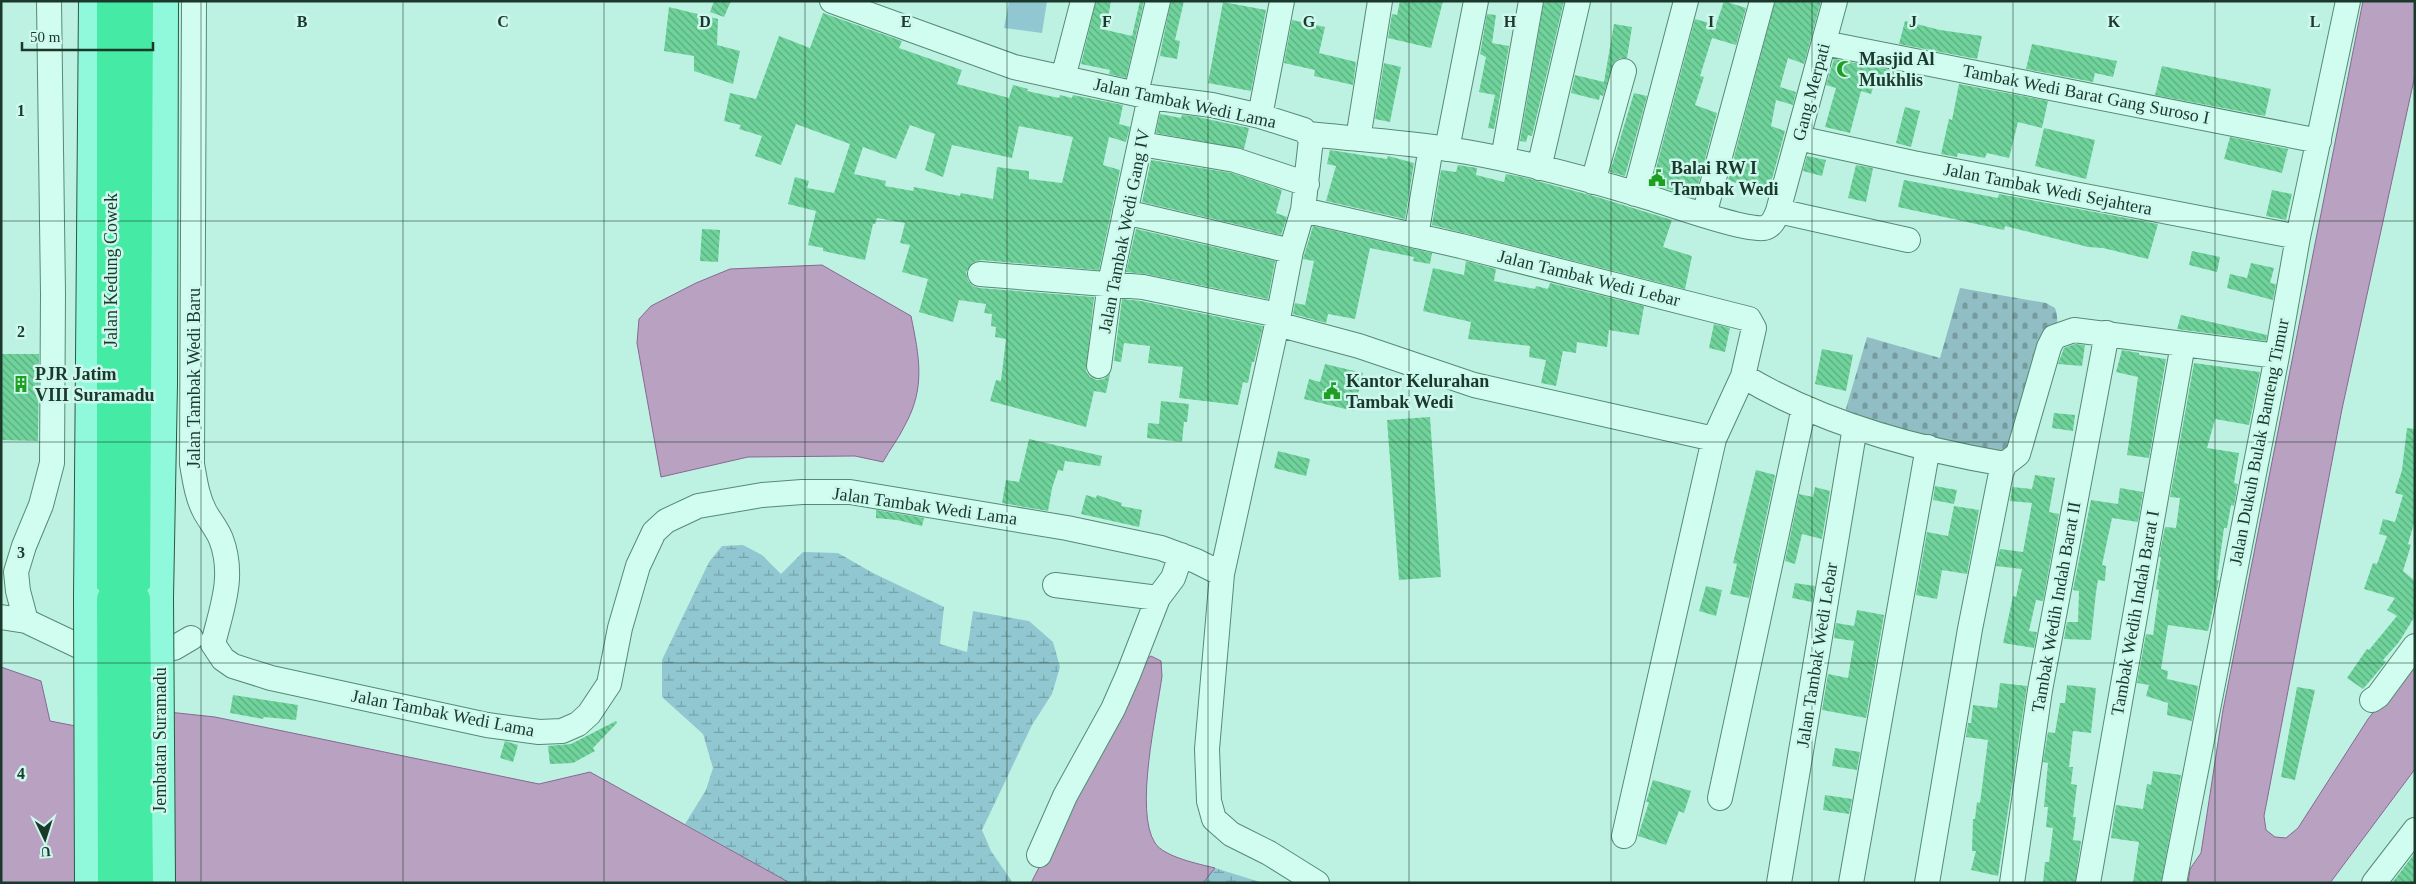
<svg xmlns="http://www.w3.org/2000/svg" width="2416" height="884" font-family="Georgia,serif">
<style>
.grass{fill:#90c7d0}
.wetland{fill:url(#wetland-marsh)}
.cemetery{fill:url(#cemetery-stones)}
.water{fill:#b9a1c2;stroke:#886891}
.building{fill:url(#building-back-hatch);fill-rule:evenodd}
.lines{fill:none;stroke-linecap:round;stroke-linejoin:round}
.minor-casing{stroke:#558b73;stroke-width:26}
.major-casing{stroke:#2a5840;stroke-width:30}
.highway-casing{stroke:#2a5840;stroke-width:30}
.minor{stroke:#d1fcf0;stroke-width:24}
.major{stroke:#91f9db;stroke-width:28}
.highway{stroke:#45eaa5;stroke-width:28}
.major-bridge-casing{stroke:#2a5840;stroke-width:30;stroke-linecap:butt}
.highway-bridge-casing{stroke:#2a5840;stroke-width:30;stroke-linecap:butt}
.major-bridge{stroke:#91f9db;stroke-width:28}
.highway-bridge{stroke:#45eaa5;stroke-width:28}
.grid{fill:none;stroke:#1b392a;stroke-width:1;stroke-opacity:0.55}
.labels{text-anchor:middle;stroke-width:5;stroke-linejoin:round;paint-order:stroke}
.poi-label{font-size:18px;font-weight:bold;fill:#1b392a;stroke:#cdf8ed;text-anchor:start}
.street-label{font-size:18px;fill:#1b392a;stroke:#cdf8ed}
.grid-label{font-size:16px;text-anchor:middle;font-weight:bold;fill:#1b392a;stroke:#cdf8ed;stroke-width:5;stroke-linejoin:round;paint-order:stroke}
</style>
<defs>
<pattern id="wetland-marsh" width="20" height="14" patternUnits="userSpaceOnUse" patternTransform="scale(1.25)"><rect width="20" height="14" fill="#90c7d0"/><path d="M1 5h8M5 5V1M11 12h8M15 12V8" fill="none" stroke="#75a3a9"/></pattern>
<pattern id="cemetery-stones" width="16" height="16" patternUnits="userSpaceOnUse" patternTransform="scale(1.25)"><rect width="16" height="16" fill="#91bdc4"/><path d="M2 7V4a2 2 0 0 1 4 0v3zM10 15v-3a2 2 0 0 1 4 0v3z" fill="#769b9f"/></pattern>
<pattern id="building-back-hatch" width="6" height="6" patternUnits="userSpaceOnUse" patternTransform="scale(1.25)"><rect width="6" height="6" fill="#6fd39b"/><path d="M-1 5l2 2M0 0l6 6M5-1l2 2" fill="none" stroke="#5aac7f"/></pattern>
</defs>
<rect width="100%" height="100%" fill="#bdf2e3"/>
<!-- grass -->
<path class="grass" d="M1009 1H1047L1042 33 1004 28Z"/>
<!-- wetland -->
<path class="wetland" d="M743 545 762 555 781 574 803 552 838 553 873 573 944 607 940 644 967 652 973 611 1029 621 1053 642 1060 667 1052 694 1032 725 982 830 991 851 1013 883H790L685 824 706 790 713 768 703 734 662 697V660L709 562 722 546Z
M1215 868 1263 883H1203Z"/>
<!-- cemetery -->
<path class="cemetery" d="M1960 288 2046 303 2055 308C2059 319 2057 327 2054 337L2014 459 1842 422 1867 337 1940 358Z"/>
<!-- water -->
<path class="water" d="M2363 1H2415V75L2342 409 2264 816 2266 830 2275 837 2286 838 2298 828 2368 719 2415 660V769L2330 883H2188L2190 869 2201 853 2223 710Z
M822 265 911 316C919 356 926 387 905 425 899 438 890 449 883 462L855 456 748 457 661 477 637 343 639 319 651 306 696 283 730 269Z
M1151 656 1161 661 1162 676C1157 714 1134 811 1155 843 1164 857 1199 864 1215 868L1203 883H1031L1142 666 1147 659Z
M1 667 41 681 50 721 91 729 103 705 215 717 539 784 590 772 790 883H1Z"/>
<!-- building -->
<path class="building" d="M714 1H731L724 17 710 12Z
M1096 1H1111L1106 30 1132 36 1140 1H1144L1126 78 1109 74 1110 70 1081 64Z
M1171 1H1184L1175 40 1180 41 1177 59 1160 56 1156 74Z
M1400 1H1443L1431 48 1388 38 1392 14 1397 15Z
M1544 1H1564L1532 136 1528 135 1526 142 1520 141Z
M1724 1 1746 8 1736 45 1712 38 1700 76 1704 77 1695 105 1717 113 1695 197 1652 184 1695 19 1716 25Z
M1775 1H1821L1804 64 1788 58 1780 87 1796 92 1793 105 1776 100 1771 126 1785 131 1768 194 1728 180Z
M1223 2 1266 10 1251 91 1208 83Z
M669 7 718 19 717 45 740 51 733 84 694 71V56L664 51Z
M823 13 902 41 899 48 962 70 957 84 1009 98 1013 85 1028 89 1027 91 1059 98 1060 95 1072 98 1073 95 1123 105 1119 124 1130 127 1126 142 1109 137 1103 165 1120 170 1099 270 981 260 974 262 966 272 968 280 973 286 979 288 1094 297 1086 371 1090 377 1097 380 1104 379 1110 374 1106 393 1094 391 1086 427 990 401 996 380 1001 381 1006 339 995 337 996 327 991 326 992 314 984 313 986 304 959 300 953 322 919 312 928 279 902 272 910 245 900 243 905 223 877 218 875 224H873L865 260 823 251V248L808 245 816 211 788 204 795 177 809 181 807 188 834 193 850 144 796 124 781 165 755 156 762 136 739 129 741 125 724 121 730 93 756 99 779 36 810 48ZM910 125 935 134 925 170 943 177 952 145 1012 158 1019 126 1073 137 1062 183 1029 179V171L997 167 993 199 961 193 960 196 914 187 913 191 885 186 886 181 854 174 863 147 896 159Z
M1487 14 1496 15 1492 43 1509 46 1494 129 1488 128 1495 95 1479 92 1486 57 1480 54Z
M1292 20 1325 27 1319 53 1356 62 1353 85 1314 76 1315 70 1284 63Z
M1905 21 1940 30 1982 36 1977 59 1899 44Z
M1614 24 1632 27 1627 58H1620L1614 62 1603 96 1600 95 1599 100 1571 93 1575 75 1604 82Z
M2032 44 2117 61 2113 77 2095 73 2093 82 2026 69Z
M1834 59 1896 71 1891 87 1875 82 1871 94 1861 91 1850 133 1825 127 1836 88 1826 85Z
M1384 63 1401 67 1390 122 1375 119Z
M2162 66 2271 89 2265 116 2155 95Z
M1959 84 2048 101 2042 128 2018 122 2009 158 1987 153 1985 158 1958 153 1957 157 1941 154 1949 119 1952 120Z
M1634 93 1647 96 1625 176 1610 172Z
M1905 107 1920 111 1911 147 1896 143Z
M1160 114 1181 118 1182 115 1193 116 1249 128 1244 149 1156 133Z
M2044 128 2095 140 2086 179 2035 166Z
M2230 137 2288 149 2282 173 2224 159Z
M1330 150 1387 159 1388 156 1414 163 1405 219 1326 201 1336 166 1327 164Z
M1807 156 1826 160 1822 176 1803 171Z
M1151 160 1232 173 1282 190 1276 213 1287 217 1281 235 1142 202Z
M1458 165 1477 168 1476 175 1504 182 1506 174 1522 177 1597 197 1672 220 1663 247 1692 256 1685 289 1432 225 1441 170 1456 172Z
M1856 165 1873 168 1866 202 1848 198Z
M1904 180 1998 198 1999 194 2158 224 2148 259 2103 248 2088 247 2005 226 2004 230 1898 207Z
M2272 190 2292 194 2286 220 2266 216Z
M1313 226 1432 253 1430 264 1413 261 1414 257 1370 248 1355 319 1328 314 1326 323 1293 314 1295 303 1305 305 1314 261 1303 259Z
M702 229 720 230 718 262 700 261Z
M1136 229 1275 261 1268 299 1146 274 1126 272Z
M2192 251 2220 257 2217 272 2189 265Z
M1466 261 1496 269 1494 281 1535 289 1536 286 1548 289 1550 283 1644 306 1639 335 1609 330 1607 347 1577 342 1576 353 1563 351 1556 386 1541 383 1546 360 1529 357 1530 346 1468 339 1471 322 1423 311 1433 268 1464 275Z
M2251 263 2274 268 2270 283 2276 284 2273 300 2227 288 2230 274 2247 278Z
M1122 299 1141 301 1263 326 1254 362H1252L1248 383 1243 382 1238 405 1179 398 1183 367 1148 363 1150 346 1124 343 1121 362 1114 361Z
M2181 315 2267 335 2266 341 2177 329Z
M1714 324 1730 328 1725 352 1709 348Z
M2075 344 2085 345 2082 366 2058 364 2064 348Z
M1822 349 1853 355 1846 391 1815 384Z
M2122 350 2139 353V355L2166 359 2149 458 2127 455 2138 377 2116 372Z
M2 354H39L38 441 1 440Z
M2194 363 2260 372 2249 425 2215 419 2207 448 2239 453 2234 483 2238 484 2237 488 2234 506 2231 505 2227 528H2224L2217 580H2219L2208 631 2168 625 2161 669 2168 671 2167 679 2198 686 2192 721 2167 715 2168 703 2146 696 2149 685 2137 683 2146 634 2153 635 2159 590 2156 589 2161 557H2159L2165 527 2176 528 2180 498 2170 497Z
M1325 364 1363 373 1354 411 1304 399 1309 379 1320 382Z
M1161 401 1189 404 1187 422H1184L1182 442 1147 438 1148 423 1159 424Z
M2054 413 2075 415 2073 431 2052 428Z
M1430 417 1441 577 1399 580 1387 420Z
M2407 428 2415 429V520L2408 544 2411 545 2403 571 2415 581V616L2399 642 2383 660 2386 662 2363 689 2347 678 2367 649 2369 650 2397 616 2387 610 2395 598 2364 589 2373 563 2377 564 2387 536 2379 534 2383 519 2395 522 2403 495 2395 493 2402 470Z
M1029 439 1102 456 1100 466 1065 461 1063 471 1058 470 1052 488 1048 511 1002 503 1006 480 1019 482Z
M1278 451 1310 459 1306 476 1274 468Z
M1756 470 1775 475 1749 598 1730 594 1737 564 1733 563Z
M2035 475 2055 478 2049 512 2059 514 2043 601 2036 600 2029 631 2037 632 2034 648 2003 643 2013 596 2016 597 2022 569 1996 566 2000 549 2023 552 2032 503 2010 501 2012 487 2032 489Z
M1935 486 1957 490 1954 504 1933 500Z
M1815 487 1830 491 1822 539 1802 534 1795 564 1785 561 1799 494 1813 497Z
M2120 488 2143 492 2138 522 2112 518 2102 565 2106 566 2105 581 2098 580 2096 592 2091 640 2064 639 2067 622H2078L2079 591 2073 590 2091 500 2118 504Z
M1086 495 1096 498 1097 495 1122 503 1121 506 1142 510 1139 527 1081 514Z
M1954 506 1979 510 1967 574 1942 570 1937 599 1916 595 1927 532 1948 536Z
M876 510 924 518 922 526 897 520 876 518Z
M1795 583 1815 586 1812 602 1792 598Z
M1706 586 1722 590 1716 616 1699 611Z
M1857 610 1884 615 1866 718 1822 710 1828 674 1848 678 1854 641 1834 638 1836 623 1854 626Z
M2000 683 2027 686 1998 876 1971 870 1976 851H1972L1973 819H1975L1977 802 1980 803 1988 740 1966 737 1968 723H1971L1973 705 1997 708Z
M2067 685 2096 688 2091 733 2073 731 2069 767H2073L2071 784 2077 785 2073 817H2076L2073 840 2081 841 2075 883H2043L2045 862H2049L2053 828 2046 827 2048 807H2044L2048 763 2043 762 2048 732 2055 733 2060 703H2065Z
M2297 687 2315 690 2295 780 2281 777Z
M233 695 298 705 296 720 264 717 263 719 230 713Z
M616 721 617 723 593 748 595 751 573 763 550 764 548 746 571 744Z
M505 741 518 745 513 762 500 758Z
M1835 748 1860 752 1857 770 1832 766Z
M2153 771 2181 775 2161 883H2133L2139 842 2111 838 2116 805 2143 809 2147 784 2151 785Z
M1653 780 1691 791 1684 813 1679 811 1666 845 1638 836 1649 802H1646Z
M1825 795 1852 799 1849 814 1823 810Z
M2415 853V883H2392Z"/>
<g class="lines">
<!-- minor casing -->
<g class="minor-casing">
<path id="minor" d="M194 1 192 464C195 481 197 497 205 512 210 521 217 529 221 539 235 576 222 607 213 644
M832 1 1014 67 1150 97 1212 105 1260 116 1304 130 1311 139 1303 210 1291 251 1277 324 1222 574 1207 749 1209 801 1214 819 1231 834 1269 853 1317 883
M1824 43 2319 141
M1063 78 1083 1
M1136 93 1158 1
M1260 116 1282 1
M1309 134C1355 139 1402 142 1448 149 1516 159 1585 178 1650 198 1672 205 1746 231 1764 228 1772 226 1775 219 1778 211L1835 1
M1798 138 1913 163 2298 237
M1358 139 1380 1
M1141 144 1235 160 1307 184
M1447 149 1476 1
M1503 159 1531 1
M1539 168 1578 1
M1593 182 1624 71
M1635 194 1686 1
M1303 210 1461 246 1749 319 1754 328 1743 376C1821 423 1916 449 2005 464L2018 454 2049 347 2054 337 2074 330 2277 356
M1778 211 1908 240
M1125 212 1291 251
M1704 215 1762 1
M1416 236 1431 147
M980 274 1143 287 1278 315
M1277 324 1359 346 1474 385 1714 439
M1099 366 1110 283 1150 97
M1055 585 1158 598
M1 617 26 621 85 649 105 648
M26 621 18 591 16 572 24 546 41 505 52 463 53 294 49 1
M213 644 223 659 233 666 271 678 487 725 539 732 562 731 578 724 589 714 609 684 620 628 638 566 654 532 666 521 698 506 762 495 802 492H850L1067 528 1161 548 1196 561 1222 574
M141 648H174L191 638
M2372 700 2378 696 2415 646
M1720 798 1804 407
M1624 836 1714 439 1743 376
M1039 855 1065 796 1113 709 1128 675 1158 598 1173 578 1181 555
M1779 883 1855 427
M1851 883 1928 447
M1927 883 1970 629 2001 473 2005 464
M2012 883 2040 690 2107 333
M2088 883 2183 344
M2174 883 2277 356 2298 237 2348 1
M2374 883 2415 830"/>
</g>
<!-- major casing -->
<g class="major-casing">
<path id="major" d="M159 598 163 384 164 1
M88 599 93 1"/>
</g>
<!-- highway casing -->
<g class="highway-casing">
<path id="highway" d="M111 599V1
M136 599 139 1"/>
</g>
<!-- minor -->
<use href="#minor" class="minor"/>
<!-- major -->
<use href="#major" class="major"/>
<!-- highway -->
<use href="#highway" class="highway"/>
<!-- major-bridge casing -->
<g class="major-bridge-casing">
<path id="major-bridge" d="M159 598 161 883
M88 599 89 883"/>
</g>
<!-- highway-bridge casing -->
<g class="highway-bridge-casing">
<path id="highway-bridge" d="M111 599 112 883
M136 599 139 883"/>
</g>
<!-- major-bridge -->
<use href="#major-bridge" class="major-bridge"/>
<!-- highway-bridge -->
<use href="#highway-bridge" class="highway-bridge"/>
</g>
<!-- grid -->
<path class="grid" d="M201 1V883M403 1V883M604 1V883M805 1V883M1007 1V883M1208 1V883M1409 1V883M1611 1V883M1812 1V883M2013 1V883M2215 1V883M1 221H2415M1 442H2415M1 663H2415"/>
<!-- icons -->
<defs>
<g id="mosque-bare" transform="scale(1.35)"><path d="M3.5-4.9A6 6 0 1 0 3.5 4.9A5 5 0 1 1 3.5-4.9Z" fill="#1f9f22" stroke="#cdf8ed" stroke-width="2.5" paint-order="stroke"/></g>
<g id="civic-bare" transform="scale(1.35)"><path d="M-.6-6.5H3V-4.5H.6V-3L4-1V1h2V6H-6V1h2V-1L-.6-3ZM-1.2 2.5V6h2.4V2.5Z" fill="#1f9f22" stroke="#cdf8ed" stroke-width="2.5" paint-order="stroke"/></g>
<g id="building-bare" transform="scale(1.35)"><path d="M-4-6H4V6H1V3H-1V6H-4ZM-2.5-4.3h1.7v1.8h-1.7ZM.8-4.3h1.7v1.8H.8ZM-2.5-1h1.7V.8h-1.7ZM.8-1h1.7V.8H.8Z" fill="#1f9f22" stroke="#cdf8ed" stroke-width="2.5" paint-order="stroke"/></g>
</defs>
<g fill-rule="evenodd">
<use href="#mosque-bare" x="1845" y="69"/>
<use href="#civic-bare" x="1657" y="178"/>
<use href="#building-bare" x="21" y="384"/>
<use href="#civic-bare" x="1332" y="391"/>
</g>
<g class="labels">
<!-- poi labels -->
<g class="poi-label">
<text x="1859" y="65">Masjid Al<tspan x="1859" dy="21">Mukhlis</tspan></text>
<text x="1671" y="174">Balai RW I<tspan x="1671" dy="21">Tambak Wedi</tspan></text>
<text x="35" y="380">PJR Jatim<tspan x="35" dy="21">VIII Suramadu</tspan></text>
<text x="1346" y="387">Kantor Kelurahan<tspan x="1346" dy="21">Tambak Wedi</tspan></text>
</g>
<!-- street labels -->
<g class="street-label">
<text transform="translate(1811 92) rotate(-75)" y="6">Gang Merpati</text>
<text transform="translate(2086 94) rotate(11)" y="6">Tambak Wedi Barat Gang Suroso I</text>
<text transform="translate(1185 103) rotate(12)" y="6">Jalan Tambak Wedi Lama</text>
<text transform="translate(2048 189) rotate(11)" y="6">Jalan Tambak Wedi Sejahtera</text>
<text transform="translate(1124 231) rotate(-79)" y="6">Jalan Tambak Wedi Gang IV</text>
<text transform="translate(111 270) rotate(-90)" y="6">Jalan Kedung Cowek</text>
<text transform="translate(1589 278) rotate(14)" y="6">Jalan Tambak Wedi Lebar</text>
<text transform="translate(194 378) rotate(-90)" y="6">Jalan Tambak Wedi Baru</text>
<text transform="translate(2259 442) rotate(-79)" y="6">Jalan Dukuh Bulak Banteng Timur</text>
<text transform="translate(925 506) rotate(8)" y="6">Jalan Tambak Wedi Lama</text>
<text transform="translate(2056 607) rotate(-80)" y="6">Tambak Wedih Indah Barat II</text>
<text transform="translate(2135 613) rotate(-80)" y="6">Tambak Wedih Indah Barat I</text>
<text transform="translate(1817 655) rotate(-81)" y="6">Jalan Tambak Wedi Lebar</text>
<text transform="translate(443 713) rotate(11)" y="6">Jalan Tambak Wedi Lama</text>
<text transform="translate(160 740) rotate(-90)" y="6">Jembatan Suramadu</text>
</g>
</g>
<g class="grid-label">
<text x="302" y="27">B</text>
<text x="503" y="27">C</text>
<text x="705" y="27">D</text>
<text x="906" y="27">E</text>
<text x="1107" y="27">F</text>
<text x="1309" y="27">G</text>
<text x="1510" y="27">H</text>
<text x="1711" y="27">I</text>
<text x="1913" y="27">J</text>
<text x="2114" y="27">K</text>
<text x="2315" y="27">L</text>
<text x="21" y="116">1</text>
<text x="21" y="337">2</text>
<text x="21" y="558">3</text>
<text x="21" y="779">4</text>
</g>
<!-- border -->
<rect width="2416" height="884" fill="none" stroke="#1b392a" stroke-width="5"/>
<!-- north arrow -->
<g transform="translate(45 839) rotate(176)" stroke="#cdf8ed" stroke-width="4" paint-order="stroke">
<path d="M0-4L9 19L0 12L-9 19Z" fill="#1b392a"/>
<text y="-8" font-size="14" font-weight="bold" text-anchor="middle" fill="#1b392a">U</text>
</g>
<!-- scale -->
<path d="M22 42v8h131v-8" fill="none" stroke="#1b392a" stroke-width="2.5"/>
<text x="30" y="42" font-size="15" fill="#1b392a" stroke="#cdf8ed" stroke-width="4" paint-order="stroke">50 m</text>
</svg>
